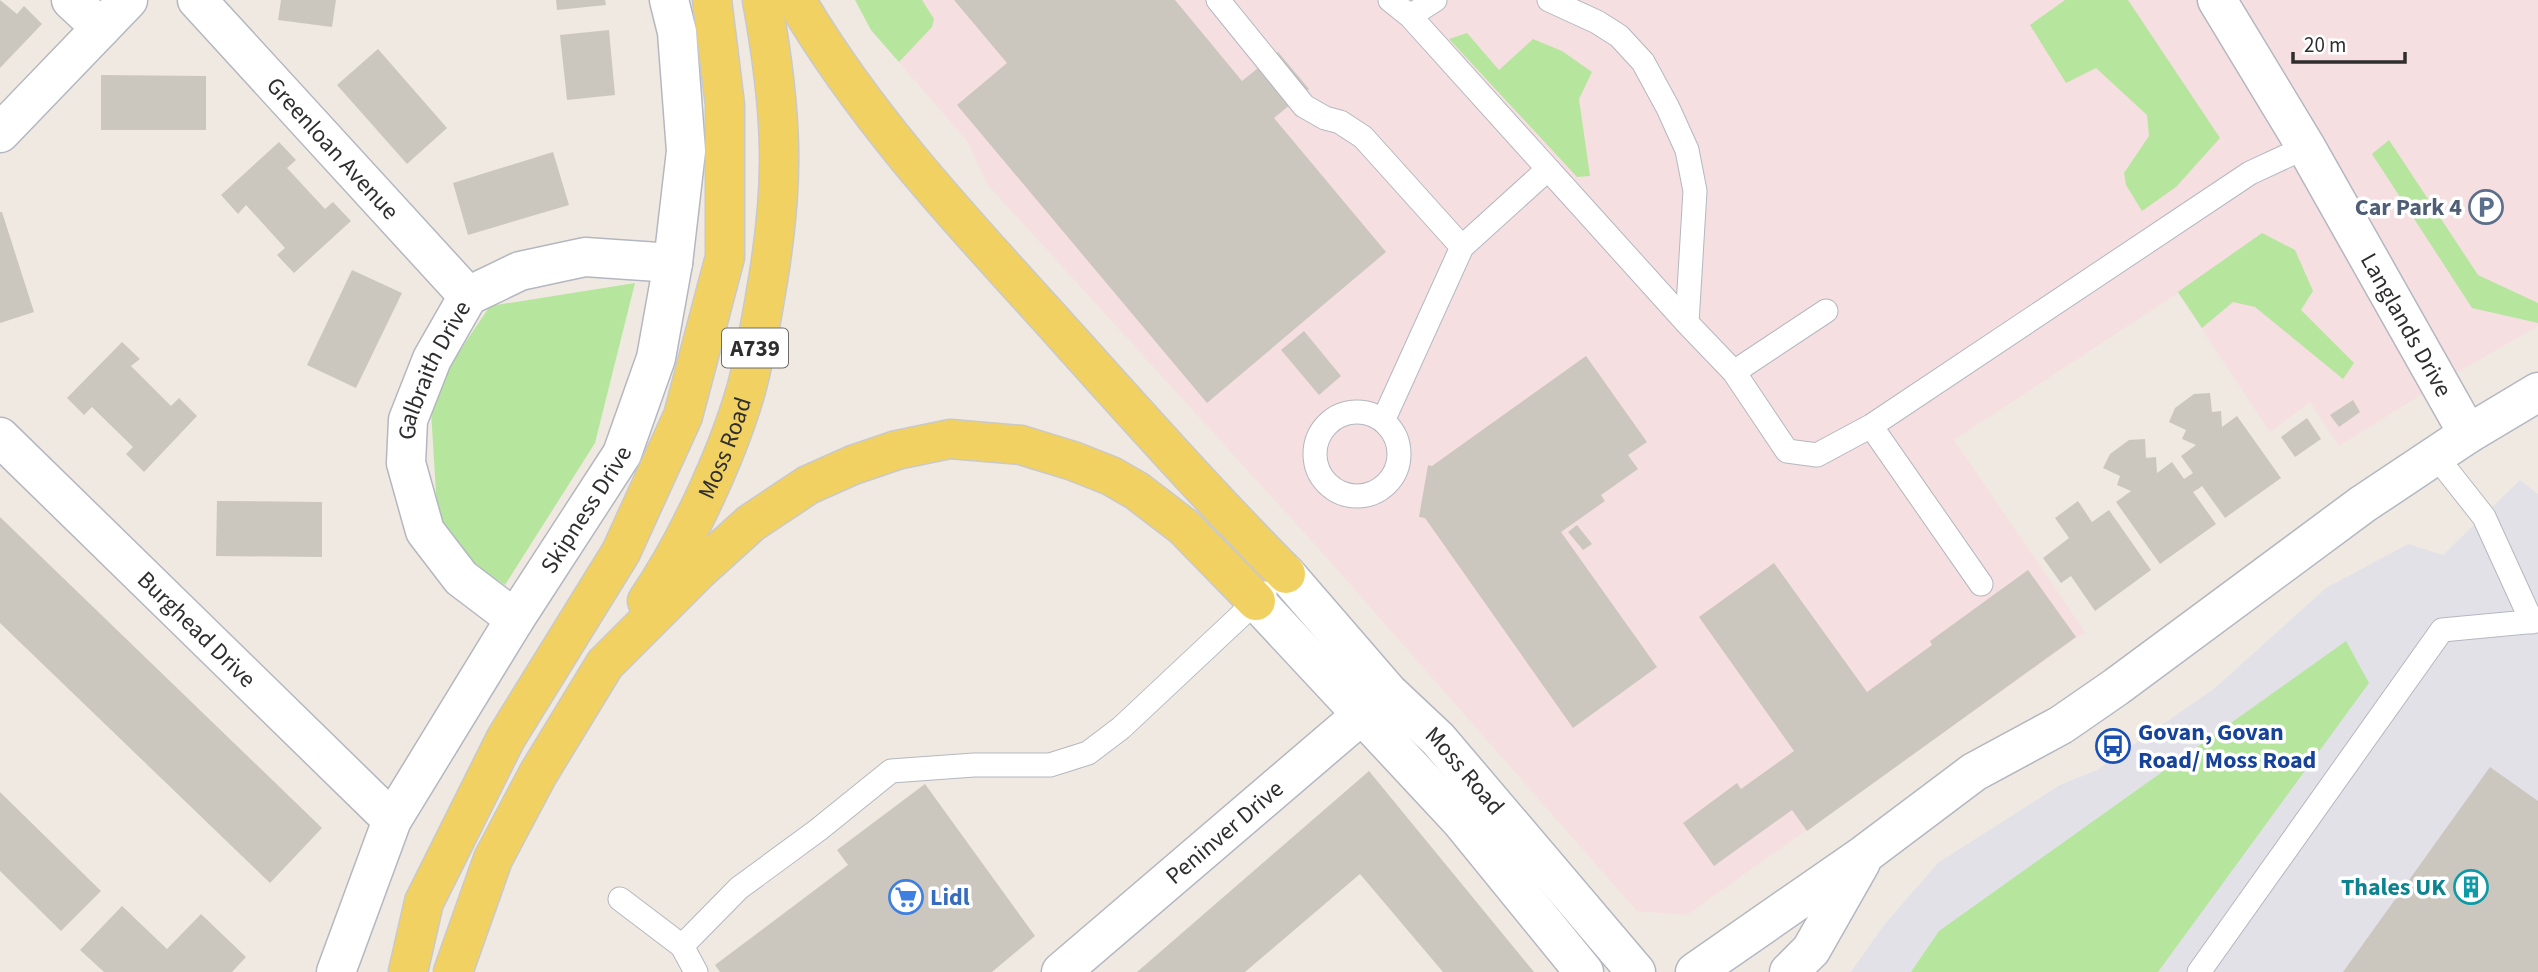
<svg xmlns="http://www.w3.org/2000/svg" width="2538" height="972" font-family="'Source Sans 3',sans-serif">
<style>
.industrial{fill:#e3e1e8}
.medical{fill:#f5dfe0}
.green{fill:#b6e59e}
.building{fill:#cbc7bf}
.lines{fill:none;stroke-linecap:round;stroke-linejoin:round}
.service-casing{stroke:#b4b7c1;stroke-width:25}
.minor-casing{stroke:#b4b7c1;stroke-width:41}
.tertiary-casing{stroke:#b4b7c1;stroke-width:41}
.primary-casing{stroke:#c9c9c9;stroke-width:41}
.service{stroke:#fff;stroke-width:23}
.minor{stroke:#fff;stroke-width:38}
.tertiary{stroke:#fff;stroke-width:38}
.primary{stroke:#f2d163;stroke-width:38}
.labels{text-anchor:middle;stroke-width:7;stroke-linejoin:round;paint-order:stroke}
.shield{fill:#fff;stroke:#6d6d6d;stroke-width:2}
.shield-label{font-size:23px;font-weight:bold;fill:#2e2e2e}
.street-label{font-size:24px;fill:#2e2e2e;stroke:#fff}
.service-label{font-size:24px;font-weight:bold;fill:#4e5e75;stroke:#fff;text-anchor:end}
.transit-label{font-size:24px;font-weight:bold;fill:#164399;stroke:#fff;text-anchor:start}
.culture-label{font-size:24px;font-weight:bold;fill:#0d838f;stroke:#fff;text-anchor:end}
.shop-label{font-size:24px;font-weight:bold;fill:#366cbe;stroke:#fff;text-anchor:start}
</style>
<rect width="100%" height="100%" fill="#efe9e1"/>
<!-- industrial -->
<path class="industrial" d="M2520 480 2538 494V972H1851L1884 925 1938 863 2060 785 2097 770 2215 688 2326 588 2408 544 2443 555Z"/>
<!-- medical -->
<path class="medical" d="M855 0H2538V326L2448 378 2339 446 2310 402 2270 432 2178 293 1954 440 2085 632 1687 915 1637 911 1320 550 988 185 967 141 871 30Z"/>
<!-- green -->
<path class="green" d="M855 0H922L934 19 932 27 899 62 871 30Z
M2065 0H2128L2220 138 2176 187 2142 211 2126 185 2124 173 2149 136 2147 115 2096 68 2066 83 2030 25Z
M1467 33 1499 70 1533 39 1562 51 1592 72 1579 99 1590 176 1577 177 1449 39Z
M2389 140 2478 275 2538 303V323L2472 308 2372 154Z
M2262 233 2295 250 2313 291 2301 310 2354 363 2343 379 2255 307 2233 302 2202 328 2178 292Z
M635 283 595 443 505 585 439 541 430 395 490 306Z
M2346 641 2369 683 2158 972H1911L1939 931Z"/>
<!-- building -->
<path class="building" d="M0 0 17 14 24 6 42 24 0 68Z
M281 0H336L332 27 278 20Z
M556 0H605L606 5 557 10Z
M954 0H1175L1242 81 1278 52 1309 89 1274 118 1386 252 1207 403 957 105 1007 63Z
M609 30 615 95 567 100 560 35Z
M378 49 447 128 407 164 337 85Z
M101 75 206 76V130H101Z
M279 142 296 160 287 168 325 209 333 202 351 221 294 273 277 255 285 248 246 205 238 214 221 195Z
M553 152 569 205 468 235 453 183Z
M0 212H2L34 312 0 323Z
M352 270 402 293 356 388 307 365Z
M1304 331 1341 376 1319 395 1281 350Z
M122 342 140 359 131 366 171 406 179 398 197 416 144 472 126 454 133 447 92 407 84 415 67 398Z
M1586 356 1647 442 1628 455 1638 469 1601 495 1605 501 1561 532 1657 667 1573 728 1425 518 1419 517 1428 465 1432 466Z
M2210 393 2212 412 2221 411 2222 427 2237 416 2281 478 2225 518 2202 486 2198 489 2193 492 2216 524 2160 564 2116 502 2131 491 2117 485 2120 476 2103 468 2110 454 2129 440 2145 439 2146 458 2156 457 2157 473 2172 462 2184 479 2193 473 2181 456 2196 445 2182 439 2186 430 2169 422 2175 408 2194 394Z
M2353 400 2360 412 2339 427 2330 415Z
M2307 418 2321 439 2295 457 2281 437Z
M217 501 322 502V557L216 556Z
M2078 501 2092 522 2109 510 2151 570 2095 611 2071 576 2061 583 2043 558 2069 538 2055 518Z
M0 517 322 828 270 883 0 623Z
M1577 525 1592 544 1583 550 1568 532Z
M1774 563 1867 692 1932 645 1930 641 2028 570 2076 637 1807 831 1792 810 1714 866 1683 823 1737 783 1741 789 1794 751 1699 617Z
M2490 767 2538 801V972H2343Z
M1369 771 1534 972H1443L1360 874 1245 972H1137Z
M925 784 1035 936 992 972H720L715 965 848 865 837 850Z
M0 792 101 891 61 931 0 871Z
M122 906 167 949 201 914 246 957 232 972H104L80 950Z"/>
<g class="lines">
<!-- service casing -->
<g class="service-casing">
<path id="service" d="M1218 0 1304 106 1325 118 1340 122 1363 137 1462 247
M1390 0 1410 16 1548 169
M1549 0 1597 22 1619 36 1643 62 1668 108 1687 150 1695 191 1687 323
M1410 16 1435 0
M1734 372 1826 311
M1315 454a42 42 0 1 1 84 0a42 42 0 1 1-84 0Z
M1383 421 1462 247 1548 169 1687 323 1734 372 1787 451 1817 455 1871 426 2250 173 2306 147
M1871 426 1981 584
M2435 455 2484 517 2532 622
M620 899 682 946 696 972
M682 946 739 888 818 830 891 771 974 765H1050L1088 753 1121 728 1265 593
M2199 972 2442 630 2538 621"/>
</g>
<!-- minor casing -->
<g class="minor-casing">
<g id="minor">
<path d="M71 0 101 28"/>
<path id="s1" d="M197 0 468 296"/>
<path id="s2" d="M2217 0 2306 147 2468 434"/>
<path d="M0 133 128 0"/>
<path id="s3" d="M0 437 392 820"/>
<path id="s4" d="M515 619 461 578 425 531 406 463 408 420 432 359 468 296 520 271 585 257 673 263"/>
<path id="s5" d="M336 972 392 820 515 619 622 454 656 358 673 263 686 151 677 32 669 0"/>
<path id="s6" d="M1061 972 1386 694"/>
</g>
</g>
<!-- tertiary casing -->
<g class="tertiary-casing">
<g id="tertiary">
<path id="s7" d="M1286 574 1388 692 1438 739 1636 972"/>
<path d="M1256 601 1461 821 1584 972"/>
<path d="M1695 972 1865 854 1974 772 2061 725 2116 687 2363 504 2468 434 2538 392"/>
<path d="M1789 972 1811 950 1861 862"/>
</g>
</g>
<!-- primary casing -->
<g class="primary-casing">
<g id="primary">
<path d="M796 0C864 116 956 215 1046 314 1125 402 1203 490 1286 574"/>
<path id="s8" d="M647 601C686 544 727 456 746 390 756 354 762 316 768 280 775 237 780 192 779 148 778 98 771 49 762 0"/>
<path d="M408 972 424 902 506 738 621 552 683 416 725 257V105L712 0"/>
<path d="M453 972 493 859 538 774 605 664 698 571 751 523 808 485 853 465 897 450 950 439 1021 445 1073 461 1111 476 1137 491 1184 527 1256 601"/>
</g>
</g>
<!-- service -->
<use href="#service" class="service"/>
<!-- minor -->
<use href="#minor" class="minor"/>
<!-- tertiary -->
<use href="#tertiary" class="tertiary"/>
<!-- primary -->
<use href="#primary" class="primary"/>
</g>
<!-- icons -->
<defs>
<g id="parking-ring" transform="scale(1.75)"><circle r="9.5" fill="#fff" stroke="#5c6f8a" stroke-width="1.5"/><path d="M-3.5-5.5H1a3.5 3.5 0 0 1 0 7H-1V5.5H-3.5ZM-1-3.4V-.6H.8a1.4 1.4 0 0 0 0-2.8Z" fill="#5c6f8a"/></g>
<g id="bus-ring" transform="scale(1.75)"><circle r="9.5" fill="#fff" stroke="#1a4fb4" stroke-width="1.5"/><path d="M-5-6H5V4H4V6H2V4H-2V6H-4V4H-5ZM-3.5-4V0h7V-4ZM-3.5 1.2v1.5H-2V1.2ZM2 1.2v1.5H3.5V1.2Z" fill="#1a4fb4"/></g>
<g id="building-ring" transform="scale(1.75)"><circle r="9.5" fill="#fff" stroke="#0f9aa8" stroke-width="1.5"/><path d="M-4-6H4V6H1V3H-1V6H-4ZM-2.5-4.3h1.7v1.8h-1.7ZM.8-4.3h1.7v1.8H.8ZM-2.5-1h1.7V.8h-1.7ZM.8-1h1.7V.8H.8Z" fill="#0f9aa8"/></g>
<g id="supermarket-ring" transform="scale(1.75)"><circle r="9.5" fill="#fff" stroke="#3f7fe0" stroke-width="1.5"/><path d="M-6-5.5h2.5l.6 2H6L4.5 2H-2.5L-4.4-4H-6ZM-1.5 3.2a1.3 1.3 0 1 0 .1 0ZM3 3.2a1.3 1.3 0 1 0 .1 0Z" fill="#3f7fe0"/></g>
</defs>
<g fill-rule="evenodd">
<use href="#parking-ring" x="2486" y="207"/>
<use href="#bus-ring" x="2113" y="746"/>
<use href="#building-ring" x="2471" y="887"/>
<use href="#supermarket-ring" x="906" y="897"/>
</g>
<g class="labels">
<!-- shield labels -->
<rect class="shield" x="722" y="328.5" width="66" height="39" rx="5"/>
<g class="shield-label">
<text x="755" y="356">A739</text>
</g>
<!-- street labels -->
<g class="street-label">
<text dy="8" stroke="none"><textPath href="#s1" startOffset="201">Greenloan Avenue</textPath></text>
<text dy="8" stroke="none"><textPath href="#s2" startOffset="376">Langlands Drive</textPath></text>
<text dy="8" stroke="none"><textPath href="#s4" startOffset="296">Galbraith Drive</textPath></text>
<text dy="8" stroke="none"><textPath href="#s8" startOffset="172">Moss Road</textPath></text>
<text dy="8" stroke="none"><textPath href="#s5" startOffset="528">Skipness Drive</textPath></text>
<text dy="8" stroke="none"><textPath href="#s3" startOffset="275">Burghead Drive</textPath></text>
<text dy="8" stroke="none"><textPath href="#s7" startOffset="266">Moss Road</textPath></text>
<text dy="8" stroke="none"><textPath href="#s6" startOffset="215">Peninver Drive</textPath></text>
</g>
<!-- service labels -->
<g class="service-label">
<text x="2462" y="215">Car Park 4</text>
</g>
<!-- transit labels -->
<g class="transit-label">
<text x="2138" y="740">Govan, Govan<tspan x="2138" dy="28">Road/ Moss Road</tspan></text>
</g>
<!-- culture labels -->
<g class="culture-label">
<text x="2446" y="895">Thales UK</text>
</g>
<!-- shop labels -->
<g class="shop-label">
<text x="930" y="905">Lidl</text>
</g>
</g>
<!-- scale -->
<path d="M2293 52v10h112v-10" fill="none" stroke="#2e2e2e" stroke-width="3.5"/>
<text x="2304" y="52" font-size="21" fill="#2e2e2e" stroke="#ffffff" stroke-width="5" paint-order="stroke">20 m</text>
</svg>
